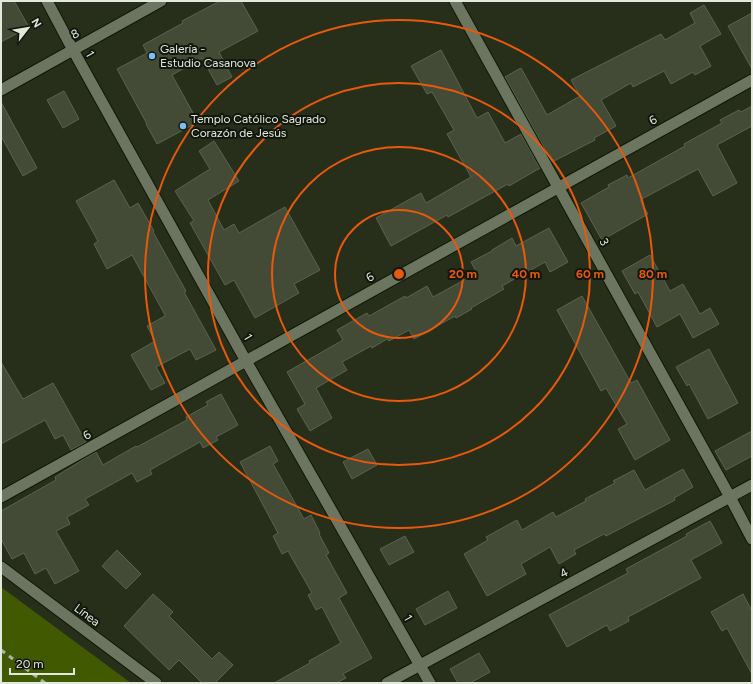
<svg xmlns="http://www.w3.org/2000/svg" width="753" height="684" font-family="Figtree,sans-serif">
<style>
.green{fill:#415900}
.building{fill:#434b36;stroke:#5b634e}
.lines{fill:none;stroke-linecap:round;stroke-linejoin:round}
.minor-casing{stroke:#101705;stroke-width:13}
.tertiary-casing{stroke:#101705;stroke-width:13}
.minor{stroke:#6c755f;stroke-width:11}
.tertiary{stroke:#6c755f;stroke-width:11}
.rail{stroke:#aeb4a5;stroke-width:3;stroke-dasharray:5 5;stroke-linecap:butt}
.ring{fill:none;stroke:#e8590c;stroke-width:2}
.poi-dot{fill:#7bbef8;stroke:#12160d;stroke-width:1.5}
.labels{text-anchor:middle;stroke-width:4;stroke-linejoin:round;paint-order:stroke}
.street-label{font-size:12px;fill:#e3e8dc;stroke:#12160d}
.poi-label{font-size:12px;fill:#e3e8dc;stroke:#12160d;text-anchor:start}
.centre{fill:#e8590c;stroke:#12160d;stroke-width:2}
.ring-label{font-size:12px;text-anchor:middle;font-weight:bold;fill:#e8590c;stroke:#12160d;stroke-width:4;stroke-linejoin:round;paint-order:stroke}
</style>
<rect width="100%" height="100%" fill="#272f1b"/>
<!-- green -->
<path class="green" d="M1 587 131 683H1Z"/>
<!-- building -->
<path class="building" d="M1 1H14L29 27 1 42Z
M220 1H241L258 31 219 52 232 77 217 85 202 58 172 75 198 122 157 144 146 124H147L117 69 147 53 143 45 183 23 182 21Z
M704 5 721 34 700 46 711 66 695 75 693 72 671 84 664 71 633 87 631 83 601 100 616 126 594 138 595 140 552 162 505 77 521 68 547 115 580 96 571 80 661 34 665 40 695 23 690 13Z
M752 13V69L728 26Z
M441 50 477 118 488 112 505 143 521 134 540 168 509 186 508 184 448 217 447 215 391 246 376 218 421 193 426 203 471 177 447 134 454 130 432 92 427 94 411 66Z
M64 91 79 119 63 128 47 100Z
M1 102 37 168 23 176 1 136Z
M752 106V126L717 145 737 183 713 196 698 169 640 200 648 214 602 240 581 203 609 187 608 185 627 175 628 178 685 146 684 144 722 123 720 120 739 110 741 112Z
M214 141 239 181 208 200 224 230 234 224 239 233 285 207 320 270 294 284 299 293 255 318 234 280 225 285 190 223 194 221 175 191 210 169 199 151Z
M114 180 130 208 138 203 154 231 153 232 186 291 184 292 216 350 196 360 190 349 156 367 165 383 151 390 131 355 155 341 147 326 165 316V315L132 255 107 269 94 244 98 241 76 201Z
M549 228 568 262 550 272 545 262 502 286 504 289 471 308 472 309 456 318 455 316 414 339 409 330 389 341 387 339 372 348 371 346 342 362 347 370 316 388 332 418 310 431 297 409 305 404 287 372 343 340 337 330 367 313 369 316 405 296 406 298 427 286 433 297 477 273 471 262 492 251V250L512 238 516 246Z
M650 255 670 291 683 284 700 314 710 308 719 324 693 338 680 314 657 327 638 292 635 294 622 271Z
M582 296 631 383 637 380 670 440 635 460 618 429 627 424 606 388 601 391 557 310Z
M709 349 738 403 708 419 689 384 687 386 676 367Z
M1 362 23 399 53 383 86 442 71 450 63 435 55 439 45 420 1 444Z
M221 394 238 425 216 437 218 440 203 448 200 442 150 470 152 474 137 482 132 473 85 499 89 505 67 517 70 524 56 531 79 571 55 584 46 568 35 574 24 553 12 559 1 539V511L56 480 55 477 92 454 96 452 103 465 136 446 137 447 187 420 186 417 208 405 206 402Z
M752 431V456L726 470 715 451Z
M270 446 278 461 273 464 304 519 311 515 320 533 319 534 329 553 326 555 347 593 339 598 372 658 343 674 346 678 336 683H274L310 663 309 661 341 643 322 607 316 610 308 595 312 593 288 551 282 554 273 536 278 533 240 462Z
M368 449 377 465 352 479 343 462Z
M683 469 693 487 674 498 675 500 606 536 604 534 574 550 576 554 559 564 550 547 521 564 526 574 487 596 464 554 488 540 486 537 517 520 522 530 553 512 556 517 586 501 585 499 615 483 613 481 634 470 645 490Z
M710 521 722 543 691 560 701 578 628 617 629 621 610 631 607 625 567 647 549 615 628 573 626 569 687 536 686 534Z
M405 536 414 552 389 565 380 549Z
M117 550 141 574 126 589 102 566Z
M448 591 457 608 425 625 416 609Z
M153 594 173 612 169 616 212 659 219 652 233 665 215 683H202L179 660 169 670 124 626Z
M743 594 752 611V674L727 628 722 631 711 612Z
M479 653 490 672 470 683H458L450 669Z"/>
<g class="lines">
<!-- minor casing -->
<g class="minor-casing">
<path id="minor" d="M47 1 73 50 246 361 430 683
M455 1 730 497 752 539
M1 497 752 80
M1 567 156 683
M387 683 752 485"/>
</g>
<!-- tertiary casing -->
<g class="tertiary-casing">
<path id="tertiary" d="M1 90 161 1"/>
</g>
<!-- minor -->
<use href="#minor" class="minor"/>
<!-- tertiary -->
<use href="#tertiary" class="tertiary"/>
<!-- rail -->
<path class="rail" d="M1 650 45 683"/>
</g>
<!-- distance rings -->
<g class="ring">
<circle cx="399" cy="274" r="64"/>
<circle cx="399" cy="274" r="127"/>
<circle cx="399" cy="274" r="191"/>
<circle cx="399" cy="274" r="254"/>
</g>
<!-- markers -->
<g class="poi-dot">
<circle cx="152" cy="56" r="4"/>
<circle cx="183" cy="126" r="4"/>
</g>
<g class="labels">
<!-- street labels -->
<g class="street-label">
<text transform="translate(75 34) rotate(-29)" y="4">8</text>
<text transform="translate(90 54) rotate(61)" y="4">1</text>
<text transform="translate(653 120) rotate(-29)" y="4">6</text>
<text transform="translate(604 242) rotate(61)" y="4">3</text>
<text transform="translate(370 277) rotate(-29)" y="4">6</text>
<text transform="translate(248 337) rotate(61)" y="4">1</text>
<text transform="translate(87 435) rotate(-29)" y="4">6</text>
<text transform="translate(564 573) rotate(-28)" y="4">4</text>
<text transform="translate(87 615) rotate(37)" y="4">Línea</text>
<text transform="translate(408 618) rotate(60)" y="4">1</text>
</g>
<!-- poi labels -->
<g class="poi-label">
<text x="160" y="53">Galería -<tspan x="160" dy="14">Estudio Casanova</tspan></text>
<text x="191" y="123">Templo Católico Sagrado<tspan x="191" dy="14">Corazón de Jesús</tspan></text>
</g>
</g>
<circle cx="399" cy="274" r="6" class="centre"/>
<g class="ring-label">
<text x="463" y="278">20 m</text>
<text x="526" y="278">40 m</text>
<text x="590" y="278">60 m</text>
<text x="653" y="278">80 m</text>
</g>
<!-- border -->
<rect width="753" height="684" fill="none" stroke="#e3e8dc" stroke-width="4"/>
<!-- north arrow -->
<g transform="translate(28 28) rotate(59)" stroke="#12160d" stroke-width="3" paint-order="stroke">
<path d="M0-3L7 15L0 10L-7 15Z" fill="#e3e8dc"/>
<text y="-6" font-size="11" font-weight="bold" text-anchor="middle" fill="#e3e8dc">N</text>
</g>
<!-- scale -->
<path d="M10 668v6h64v-6" fill="none" stroke="#e3e8dc" stroke-width="2"/>
<text x="16" y="668" font-size="12" fill="#e3e8dc" stroke="#12160d" stroke-width="3" paint-order="stroke">20 m</text>
</svg>
